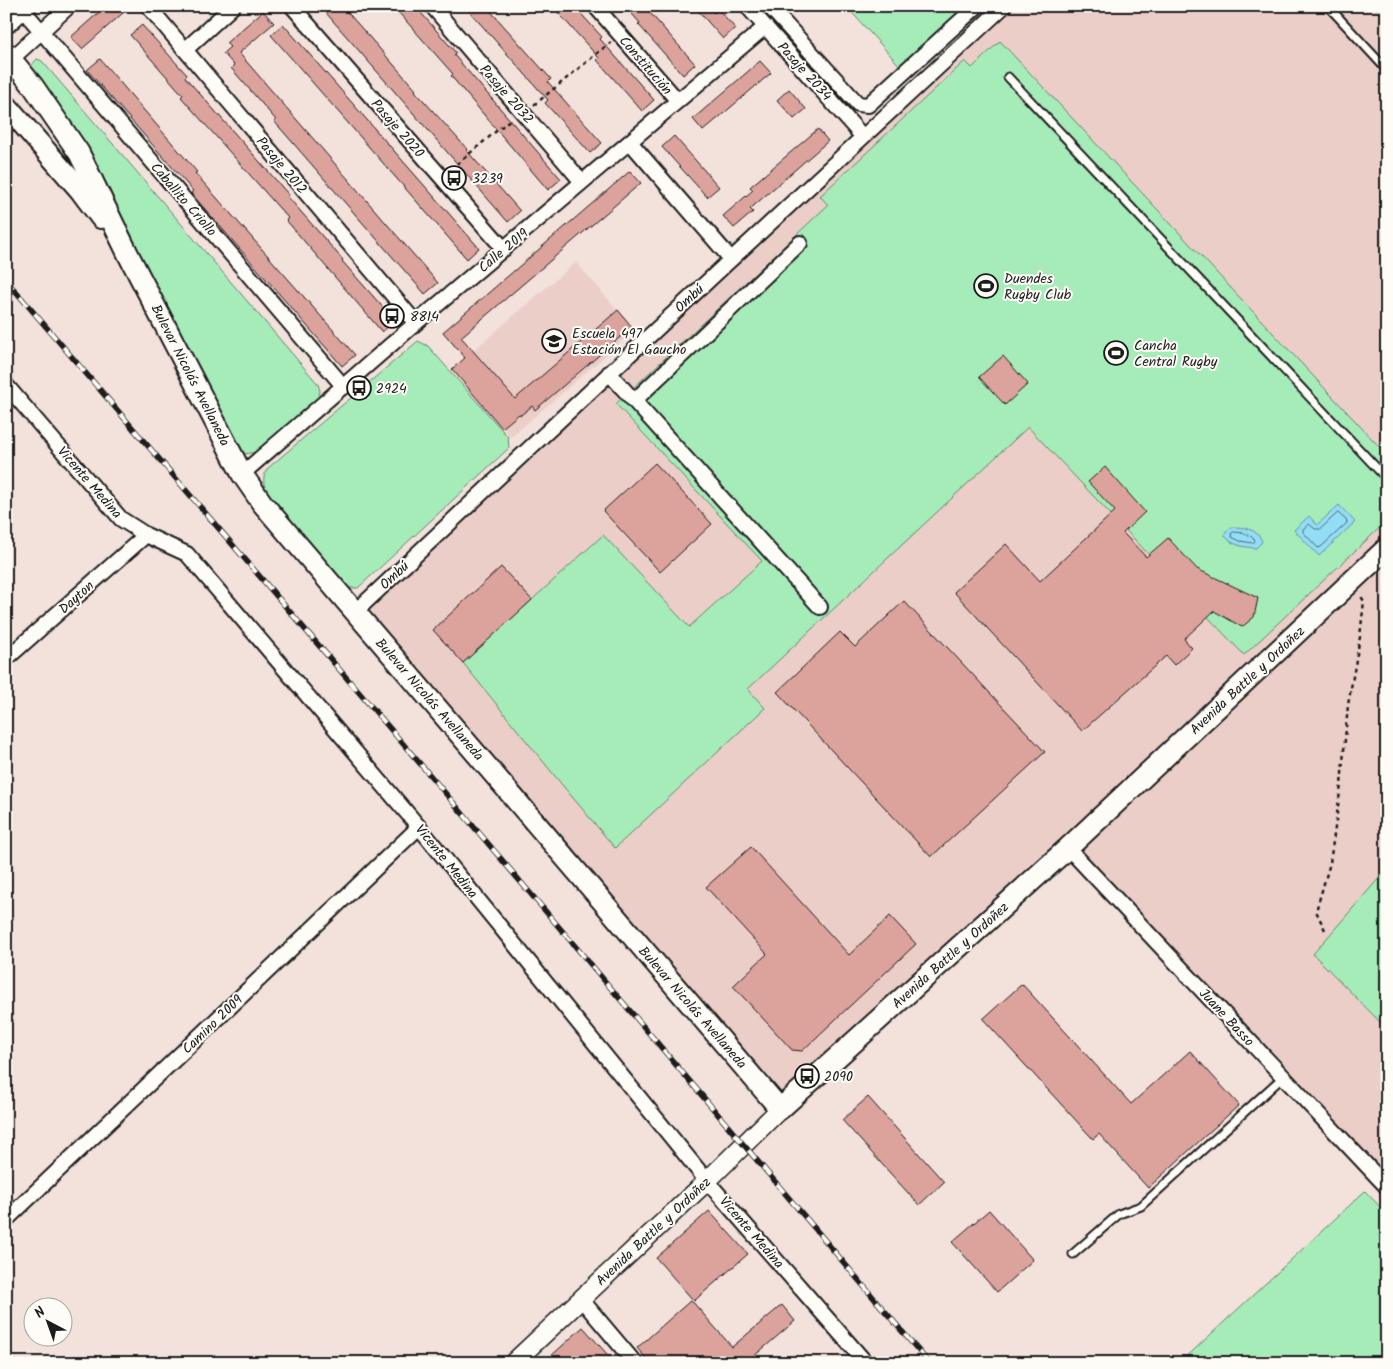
<svg xmlns="http://www.w3.org/2000/svg" width="1393" height="1369" font-family="Kalam,sans-serif">
<style>
.built{fill:#eccec9}
.green{fill:#a6ecb9;stroke:#61846a}
.water{fill:#94ddf6;stroke:#64909f}
.lines{fill:none;stroke-linecap:round;stroke-linejoin:round}
.shore{stroke:#4c6973;stroke-width:1}
.building{fill:#dca29c;stroke:#1c1c1c}
.service-casing{stroke:#1c1c1c;stroke-width:11}
.minor-casing{stroke:#1c1c1c;stroke-width:18}
.tertiary-casing{stroke:#1c1c1c;stroke-width:21}
.secondary-casing{stroke:#1c1c1c;stroke-width:24}
.path{stroke:#1c1c1c;stroke-width:2.5;stroke-dasharray:4 4;stroke-linecap:butt}
.service{stroke:#fdfcf7;stroke-width:7}
.minor{stroke:#fdfcf7;stroke-width:14}
.tertiary{stroke:#fdfcf7;stroke-width:18}
.secondary{stroke:#fdfcf7;stroke-width:20}
.rail-casing{stroke:#1c1c1c;stroke-width:5.5}
.rail{stroke:#fdfcf7;stroke-width:4;stroke-dasharray:11;stroke-linecap:butt}
.labels{text-anchor:middle;stroke-width:4;stroke-linejoin:round;paint-order:stroke}
.street-label{font-size:14px;fill:#1c1c1c;stroke:#fdfcf7}
.poi-label{font-size:14px;fill:#1c1c1c;stroke:#fdfcf7;text-anchor:start}
</style>
<rect width="100%" height="100%" fill="#f3e1dc"/>
<filter id="ink" filterUnits="userSpaceOnUse"><feTurbulence type="fractalNoise" baseFrequency=".02" numOctaves="2"/><feDisplacementMap in="SourceGraphic" scale="10" xChannelSelector="R" yChannelSelector="G"/><feConvolveMatrix kernelMatrix="1 2 1 2 8 2 1 2 1" color-interpolation-filters="sRGB"/></filter>
<g filter="url(#ink)">
<!-- built -->
<path class="built" d="M1004 6H1387V1187L1068 848 780 1109 355 612Z
M576 262 635 330 511 437 452 369Z"/>
<!-- green -->
<path class="green" d="M846 6H965L900 66Z
M1000 41 1387 455V507L1384 510 1387 514V521L1244 655 1028 427 748 689 765 708 615 848 563 786 463 663 603 535 689 627 762 561 616 404 828 205 820 196 965 61 972 68Z
M37 59 42 61 318 384 320 391 318 399 257 452 244 454 237 449 34 75 30 67Z
M418 341 428 346 508 437 509 448 358 588H348C333 572 265 499 264 483 263 477 265 473 268 468Z
M1387 869V1029L1313 954Z
M1365 1191 1387 1214V1363H1180Z"/>
<!-- water -->
<path class="water" d="M1339 505 1355 522 1319 556 1294 530 1309 516 1317 525Z
M1232 527C1244 527 1258 529 1262 542L1256 548C1244 547 1233 546 1225 536L1226 531Z"/>
<g class="lines">
<!-- shore -->
<path class="shore" d="M1338 513 1346 520 1347 523 1321 547 1318 548 1303 532V529L1309 524 1315 529H1320Z
M1234 532 1244 533 1254 538 1255 541 1253 543 1240 541 1232 537 1231 534Z"/>
</g>
<!-- building -->
<path class="building" d="M106 6H117L123 13 82 49 71 37Z
M320 6H342L416 90 415 91 468 150 467 151 520 211 508 222Z
M406 6H415L456 53 454 55 561 179 548 190 451 76 453 74 399 13Z
M474 6H486L551 79 548 82 602 143 590 153 545 103 548 100 469 11Z
M552 6H574L602 37 600 39 654 100 642 111 597 60 599 58Z
M625 6H644L695 64 683 75 638 24 640 23Z
M694 6H708L714 13 718 9 735 28 723 39Z
M263 11 274 23 239 53 438 283 425 294 326 181 274 121 276 120 231 68 234 65 223 53 230 47 226 43Z
M283 24 479 248 467 259 271 35Z
M142 25 187 75 185 77 289 195 288 197 343 260 342 261 395 321 382 332 286 220 288 218 181 97 183 95 130 35Z
M100 59 197 172 195 173 355 355 342 366 191 193 193 191 87 70Z
M760 61 771 73 703 131 693 119Z
M789 89 806 109 794 119 777 100Z
M818 129 828 141 750 209 753 212 734 228 723 216 753 190 750 187Z
M674 136 719 187 707 197 662 147Z
M630 171 641 183 461 337 515 399 618 310 632 327 535 410 532 406 521 415 519 414 502 428 452 369 465 358 443 332Z
M1003 356 1028 384 1005 405 979 377Z
M655 463 712 524 660 572 603 511Z
M1105 467 1145 512 1123 533 1146 557 1168 538 1197 569 1258 598 1254 617 1242 627 1214 611 1184 639 1192 648 1174 665 1166 656 1082 731 954 592 1006 544 1040 581 1115 511 1088 482Z
M501 567 532 600 463 663 433 630Z
M904 601 1045 752 931 857 777 692 840 632 855 647Z
M751 847 849 955 890 916 916 944 802 1051 792 1050 733 986 767 954 706 887Z
M1022 984 1131 1104 1190 1051 1239 1105 1148 1188 1099 1134 1093 1139 983 1019Z
M868 1097 944 1182 919 1205 842 1120Z
M989 1210 1033 1260 997 1292 952 1242Z
M709 1211 748 1254 694 1301 656 1258Z
M691 1300 732 1347 782 1305 795 1321 746 1363H720L714 1355 706 1363H650L637 1348Z
M583 1327 615 1363H555L550 1357Z"/>
<g class="lines">
<!-- service casing -->
<g class="service-casing">
<path id="service" d="M1328 6 1387 70
M1008 77 1387 479
M1073 1254 1119 1214 1141 1206 1283 1077"/>
</g>
<!-- minor casing -->
<g class="minor-casing">
<path id="minor" d="M148 6 416 323
M292 6 504 249
M432 6 582 182
M595 6 678 101
M747 6 863 137
M769 6 858 104 868 105 977 6
M24 11 344 387
M6 27 29 6
M185 50 233 6
M6 64 69 6
M630 142 731 259
M609 373 820 607
M6 385 121 519 146 535 187 554 419 827 707 1181 866 1363
M634 401 800 243
M242 474 416 323 765 27
M355 612 725 265 1004 6
M6 659 146 535
M1068 848 1387 1187
M6 1220 419 827
M581 1299 635 1363"/>
</g>
<!-- tertiary casing -->
<g class="tertiary-casing">
<path id="tertiary" d="M513 1363 707 1181 780 1109"/>
</g>
<!-- secondary casing -->
<g class="secondary-casing">
<path id="secondary" d="M6 53 33 86 79 153 129 256 242 474 262 503 780 1109 1068 848 1387 548
M6 105 80 190 101 218"/>
</g>
<!-- path -->
<path class="path" d="M534 105 611 42
M451 169 512 118
M1325 930 1316 911 1330 863 1341 785 1348 705 1360 637 1364 601 1360 595"/>
<!-- service -->
<use href="#service" class="service"/>
<!-- minor -->
<use href="#minor" class="minor"/>
<!-- tertiary -->
<use href="#tertiary" class="tertiary"/>
<!-- secondary -->
<use href="#secondary" class="secondary"/>
<!-- rail casing -->
<g class="rail-casing">
<path id="rail" d="M6 280 452 801 929 1363"/>
</g>
<!-- rail -->
<use href="#rail" class="rail"/>
</g>
</g>
<!-- icons -->
<defs>
<g id="bus-ring" transform="scale(1.25)"><circle r="9.5" fill="#fdfcf7" stroke="#1c1c1c" stroke-width="1.5"/><path d="M-5-6H5V4H4V6H2V4H-2V6H-4V4H-5ZM-3.5-4V0h7V-4ZM-3.5 1.2v1.5H-2V1.2ZM2 1.2v1.5H3.5V1.2Z" fill="#1c1c1c"/></g>
<g id="stadium-ring" transform="scale(1.25)"><circle r="9.5" fill="#fdfcf7" stroke="#1c1c1c" stroke-width="1.5"/><path d="M0-5a6.5 5 0 1 0 0 10a6.5 5 0 1 0 0-10ZM-3.5-1.8h7v3.6h-7Z" fill="#1c1c1c"/></g>
<g id="school-ring" transform="scale(1.25)"><circle r="9.5" fill="#fdfcf7" stroke="#1c1c1c" stroke-width="1.5"/><path d="M0-5L7-2L0 1L-7-2ZM-4 1L0 2.5L4 1V4Q0 6-4 4Z" fill="#1c1c1c"/></g>
</defs>
<g fill-rule="evenodd">
<use href="#bus-ring" x="454" y="178"/>
<use href="#stadium-ring" x="986" y="286"/>
<use href="#bus-ring" x="392" y="316"/>
<use href="#school-ring" x="554" y="341"/>
<use href="#stadium-ring" x="1116" y="353"/>
<use href="#bus-ring" x="359" y="388"/>
<use href="#bus-ring" x="807" y="1076"/>
</g>
<g class="labels">
<!-- street labels -->
<g class="street-label">
<text transform="translate(646 65) rotate(49)" y="5">Constitución</text>
<text transform="translate(805 71) rotate(48)" y="5">Pasaje 2034</text>
<text transform="translate(507 94) rotate(49)" y="5">Pasaje 2032</text>
<text transform="translate(398 128) rotate(49)" y="5">Pasaje 2020</text>
<text transform="translate(282 165) rotate(50)" y="5">Pasaje 2012</text>
<text transform="translate(184 199) rotate(49)" y="5">Caballito Criollo</text>
<text transform="translate(503 250) rotate(-40)" y="5">Calle 2019</text>
<text transform="translate(689 298) rotate(-43)" y="5">Ombú</text>
<text transform="translate(191 375) rotate(63)" y="5">Bulevar Nicolás Avellaneda</text>
<text transform="translate(90 482) rotate(49)" y="5">Vicente Medina</text>
<text transform="translate(394 575) rotate(-43)" y="5">Ombú</text>
<text transform="translate(76 597) rotate(-42)" y="5">Dayton</text>
<text transform="translate(1247 680) rotate(-43)" y="5">Avenida Battle y Ordoñez</text>
<text transform="translate(430 699) rotate(49)" y="5">Bulevar Nicolás Avellaneda</text>
<text transform="translate(447 861) rotate(51)" y="5">Vicente Medina</text>
<text transform="translate(950 955) rotate(-42)" y="5">Avenida Battle y Ordoñez</text>
<text transform="translate(693 1007) rotate(49)" y="5">Bulevar Nicolás Avellaneda</text>
<text transform="translate(1227 1017) rotate(47)" y="5">Juane Basso</text>
<text transform="translate(212 1024) rotate(-44)" y="5">Camino 2009</text>
<text transform="translate(653 1231) rotate(-43)" y="5">Avenida Battle y Ordoñez</text>
<text transform="translate(752 1232) rotate(49)" y="5">Vicente Medina</text>
</g>
<!-- poi labels -->
<g class="poi-label">
<text x="472" y="183">3239</text>
<text x="1004" y="283">Duendes<tspan x="1004" dy="16">Rugby Club</tspan></text>
<text x="410" y="321">8814</text>
<text x="572" y="338">Escuela 497<tspan x="572" dy="16">Estación El Gaucho</tspan></text>
<text x="1134" y="350">Cancha<tspan x="1134" dy="16">Central Rugby</tspan></text>
<text x="376" y="393">2924</text>
<text x="824" y="1081">2090</text>
</g>
</g>
<!-- margin -->
<rect width="1393" height="1369" fill="none" stroke="#fdfcf7" stroke-width="25"/>
<rect x="12" y="12" width="1368" height="1344" fill="none" stroke="#1c1c1c" stroke-width="2" filter="url(#ink)"/>
<!-- north arrow -->
<g transform="translate(48 1322) rotate(319)"><circle r="24" fill="#fdfcf7" stroke="#a3a29f"/>
<path d="M0-4L9 19L0 12L-9 19Z" fill="#1c1c1c"/>
<text y="-8" font-size="14" font-weight="bold" text-anchor="middle" fill="#1c1c1c">N</text>
</g>
</svg>
